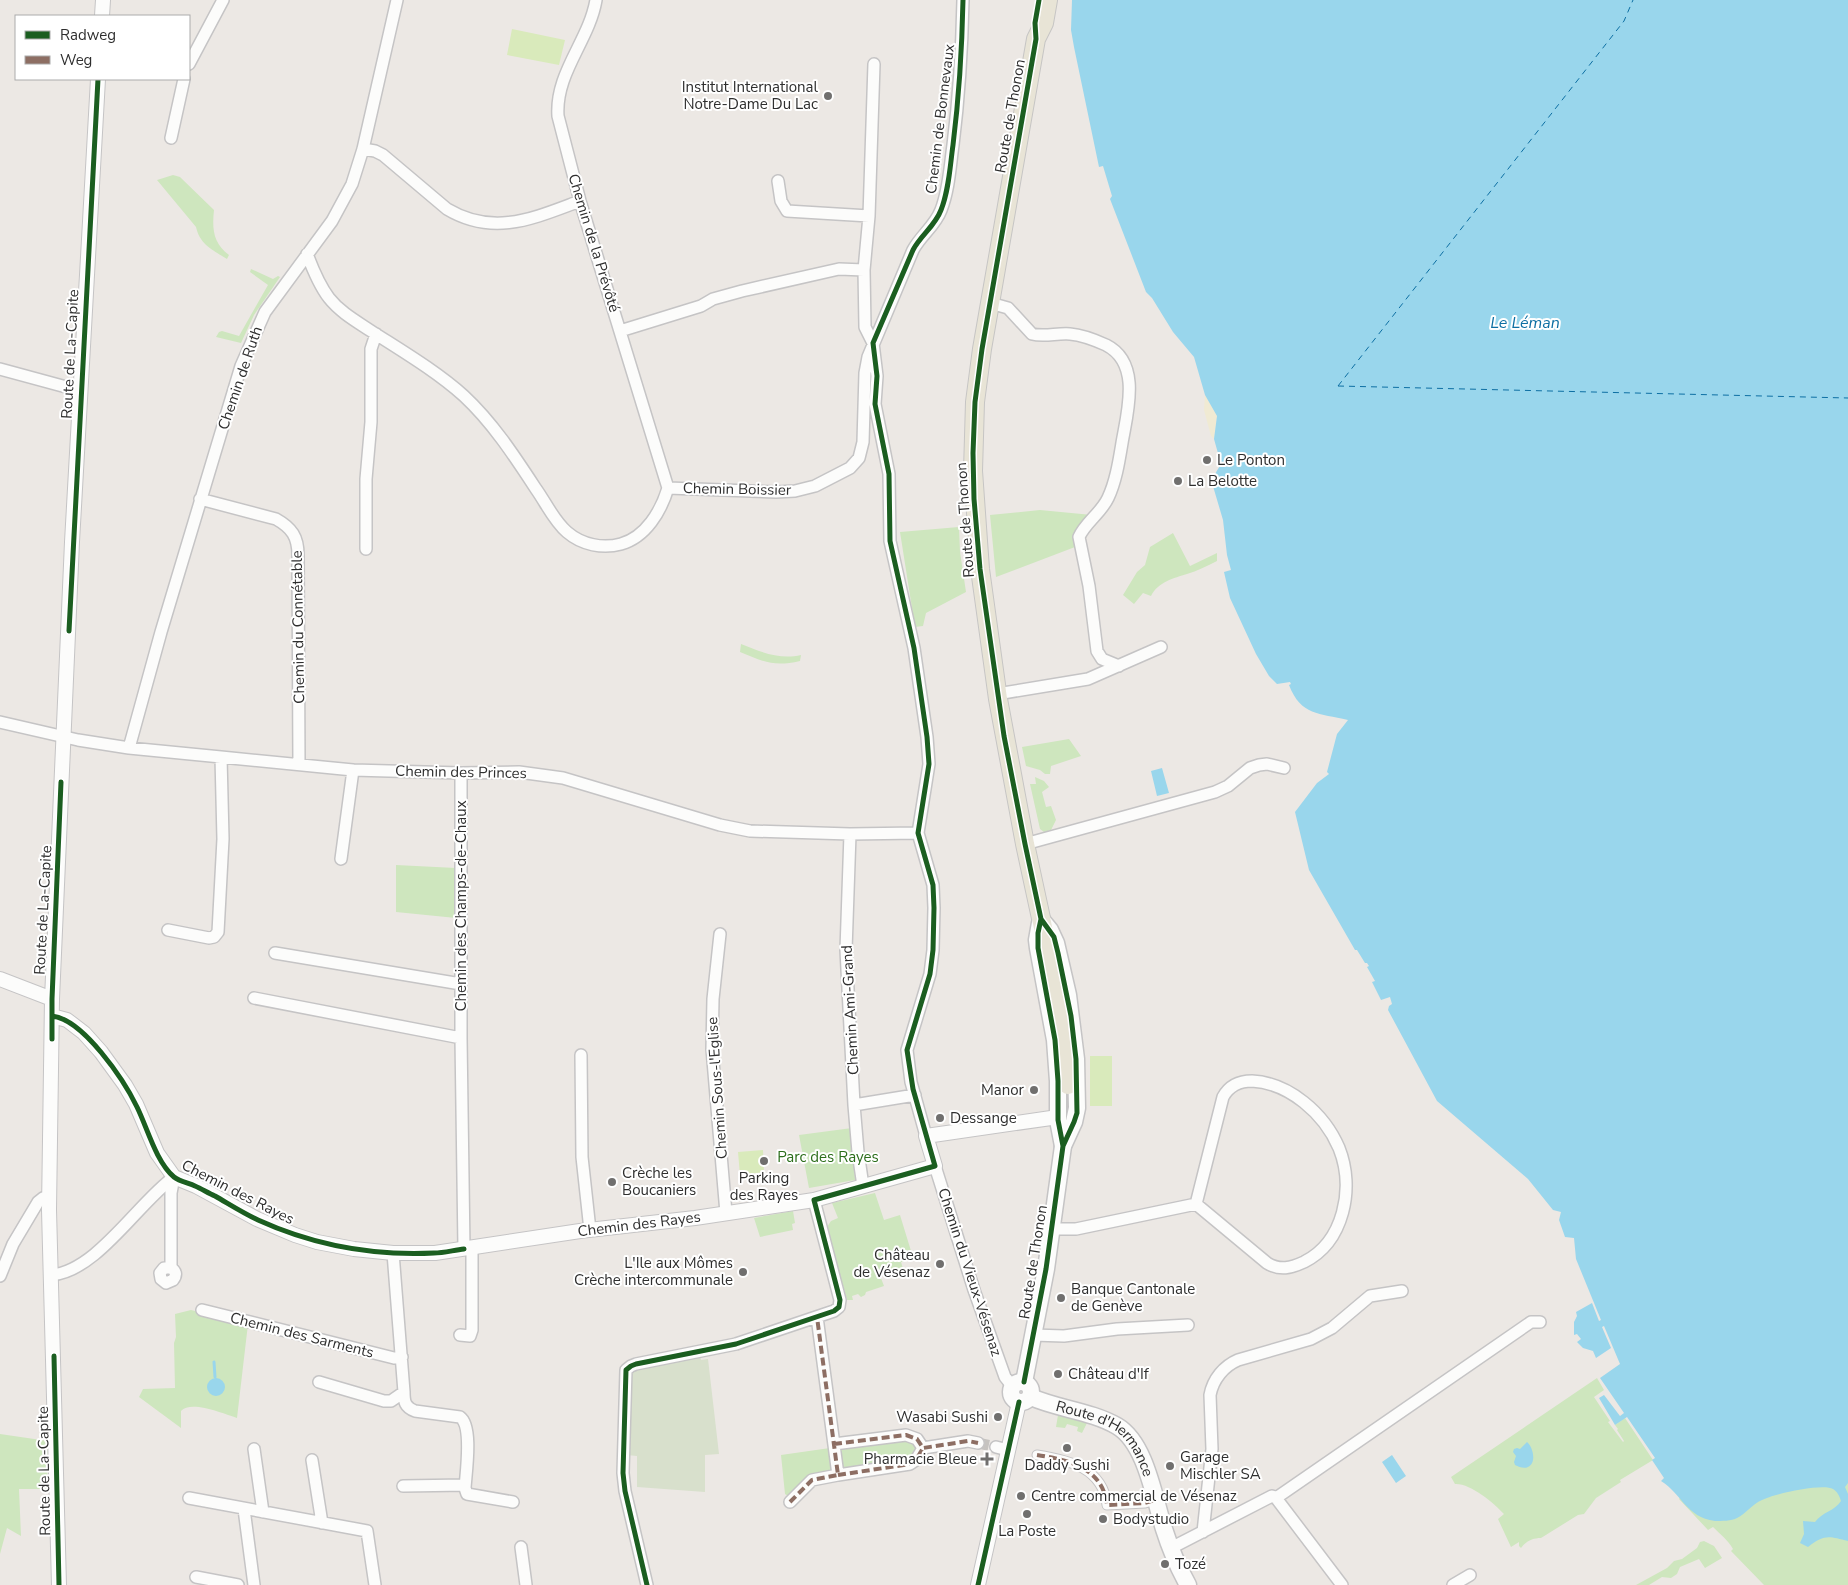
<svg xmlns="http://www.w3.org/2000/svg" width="1848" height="1585" font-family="'Nunito Sans',sans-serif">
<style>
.green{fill:#cee6be}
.sand{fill:#f0ead3}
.cemetery{fill:#d8e0cc}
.pitch{fill:#d9eabb}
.water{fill:#99d6ec}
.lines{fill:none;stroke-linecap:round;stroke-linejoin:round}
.stream{stroke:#99d6ec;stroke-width:3}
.ferry{stroke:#0d6fa3;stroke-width:1;stroke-dasharray:6 5;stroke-linecap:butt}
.minor-tunnel{stroke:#c6c3c0;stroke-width:11;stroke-dasharray:11 5.5;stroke-linecap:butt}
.primary-tunnel{stroke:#c6c3c0;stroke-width:18;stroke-dasharray:18 9;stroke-linecap:butt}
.pedestrian-casing{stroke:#c5c4c5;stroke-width:11}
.minor-casing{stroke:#c5c4c5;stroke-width:14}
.tertiary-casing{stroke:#c5c4c5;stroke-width:16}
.secondary-casing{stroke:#c5c4c5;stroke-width:19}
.primary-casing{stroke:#c6c5c4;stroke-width:20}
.pedestrian{stroke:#fcfcfb;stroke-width:9}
.minor{stroke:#fcfcfb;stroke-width:11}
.tertiary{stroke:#fcfcfb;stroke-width:14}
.secondary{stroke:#fcfcfb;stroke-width:16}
.primary{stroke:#e8e4d6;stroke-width:18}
.quiet{stroke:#8d6e63;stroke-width:4;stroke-dasharray:8 4;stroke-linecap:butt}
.cycleway-casing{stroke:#fff;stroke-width:8}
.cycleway{stroke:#1b5e20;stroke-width:5}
.poi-dot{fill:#706f6e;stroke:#fff;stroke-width:2}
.labels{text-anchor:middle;stroke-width:4;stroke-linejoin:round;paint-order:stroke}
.poi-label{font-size:15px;fill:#2e2e2e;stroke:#fff;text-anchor:start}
.street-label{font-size:15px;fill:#2e2e2e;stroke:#fff}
.park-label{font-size:15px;fill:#2c6e1b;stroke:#fff}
.water-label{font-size:16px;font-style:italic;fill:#0d6fa3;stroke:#fff}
</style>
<rect width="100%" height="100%" fill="#ece8e4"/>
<!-- green -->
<path class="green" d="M173 175 180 177 214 210C212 229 213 243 229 255L227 259C213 250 200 245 196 227L157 180Z
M251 269 273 279 278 276 280 277 254 315 241 343 216 337 219 332 222 331 239 336 268 285 250 272Z
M1040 510 1092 515 1075 547 996 577 990 515Z
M959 527 960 552 966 592 926 613 923 626 915 627 900 532Z
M1173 533 1190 566 1217 553V561C1207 566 1197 571 1187 574 1174 578 1158 582 1151 596L1143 593 1134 604 1123 595 1137 572 1145 565 1150 547Z
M741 644C761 652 780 660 801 655L800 661C774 667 764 662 740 652Z
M1069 739 1081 756 1051 766 1050 774H1045L1040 770 1026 766 1022 747Z
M1035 777 1044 781 1049 787 1042 792 1046 807 1051 806 1056 820 1051 830 1044 832 1040 829 1030 784H1036Z
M396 865 456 868V918L396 912Z
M852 1128 855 1180 809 1188 799 1135Z
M875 1193 884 1220 900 1215 911 1251 909 1255 910 1260 901 1262 904 1272 891 1277 885 1271 879 1273 884 1286 866 1292 865 1295 861 1297 858 1294 852 1296 853 1300H847L827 1227 831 1221 838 1218 832 1203Z
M793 1211 795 1223 792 1224 793 1230 760 1237 754 1218Z
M1848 1238V1585H1764L1731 1551 1733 1549C1728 1540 1720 1534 1713 1527L1708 1530 1679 1499Z
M191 1310 248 1324 237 1418C224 1414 191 1400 181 1411V1428L139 1397 143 1389 175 1388 174 1343 176 1337 175 1314Z
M1597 1378 1604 1390 1594 1397 1610 1421 1608 1422 1623 1442 1624 1441 1617 1430 1618 1429 1615 1425 1625 1418 1653 1460 1620 1480 1621 1482 1596 1498 1584 1514 1578 1515 1541 1538C1533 1538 1526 1541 1521 1548L1519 1546V1542L1511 1547 1498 1519 1504 1514C1494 1503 1470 1483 1455 1484L1451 1477Z
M1058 1415 1088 1421 1082 1433 1077 1431 1078 1427 1067 1424 1065 1428 1056 1427Z
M0 1434 48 1441 47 1489H19L21 1536 7 1528 0 1554Z
M906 1437 919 1447 914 1458 845 1470 843 1468 839 1446Z
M830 1448 833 1471 793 1494 788 1496 785 1494 781 1455Z
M1704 1541 1714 1546 1722 1558 1705 1568 1699 1559 1680 1567 1677 1574 1671 1578 1662 1577 1649 1585H1636L1667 1568 1674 1561 1682 1559 1697 1548 1700 1542Z"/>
<!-- sand -->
<path class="sand" d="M1205 395 1217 416 1214 439 1211 436 1204 410Z"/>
<!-- cemetery -->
<path class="cemetery" d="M700 1356 701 1360 708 1359 719 1454 705 1455V1492L637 1487V1456L627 1455 630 1374 634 1369Z"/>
<!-- pitch -->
<path class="pitch" d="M512 29 565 40 559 65 507 55Z
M1090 1056H1112V1106H1090Z
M763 1150 764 1172 740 1175 738 1152Z"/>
<!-- water -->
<path class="water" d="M1072 0H1848V1483L1845 1487 1848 1494V1541C1829 1536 1824 1534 1808 1547L1800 1543 1804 1534 1803 1521 1815 1522C1822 1512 1835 1511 1841 1501 1840 1497 1837 1491 1833 1489 1823 1483 1773 1494 1762 1500 1752 1504 1746 1514 1737 1518 1732 1521 1721 1521 1715 1521 1686 1517 1682 1494 1661 1481L1664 1478 1652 1460 1655 1458 1627 1417 1615 1425 1599 1398 1604 1395 1620 1416 1624 1413 1600 1378 1620 1364 1604 1326 1602 1327 1611 1348 1596 1358 1593 1351 1583 1348 1577 1342 1581 1339 1577 1334 1574 1335V1322L1577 1316 1576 1312 1592 1303 1599 1321 1601 1320 1576 1259 1574 1238 1565 1237 1559 1220 1561 1212 1553 1210 1528 1179 1437 1101 1388 1010 1389 1006 1392 1004 1390 997 1381 1000 1372 982 1375 981 1367 967 1369 966 1367 963H1365L1357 950H1355L1309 870 1295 812 1317 783 1329 774 1327 772 1337 734 1348 720C1319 713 1301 716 1289 685L1291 684 1290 682 1277 684 1269 676 1256 654 1230 598 1224 572 1231 570 1227 555 1223 520 1210 476 1215 474 1221 464 1214 439 1217 416 1205 395 1194 357 1173 332 1152 298 1146 292 1110 199 1112 196 1103 166 1099 167 1074 47 1071 30Z
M1162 768 1169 793 1157 796 1151 771Z
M207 1387a9 9 0 1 1 18 0a9 9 0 1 1-18 0Z
M1527 1442C1533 1447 1537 1463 1528 1467 1524 1469 1519 1467 1515 1465L1514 1462 1516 1456 1513 1452 1514 1449 1517 1448 1520 1449Z
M1392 1455 1406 1476 1396 1483 1382 1462Z"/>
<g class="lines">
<!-- stream -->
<path class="stream" d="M214 1362 215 1377"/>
<!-- ferry -->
<path class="ferry" d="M1338 386 1848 398
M1338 386 1624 21 1633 0"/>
<!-- minor-tunnel -->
<path class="minor-tunnel" d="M978 1443 996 1447"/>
<!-- primary-tunnel -->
<path class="primary-tunnel" d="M1064 1140 1068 1085"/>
<!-- pedestrian casing -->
<g class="pedestrian-casing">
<path id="pedestrian" d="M1037 1455C1069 1460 1103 1468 1107 1505L1145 1503 1155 1500"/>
</g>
<!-- minor casing -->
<g class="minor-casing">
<path id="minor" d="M596 0C589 41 555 73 558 116L580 201 668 488
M189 64 223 0
M874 64 869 216 864 270 865 327 873 343 877 376 875 404 889 474 890 541 914 648 927 737 929 764 918 833 933 885 934 908 933 950 930 974 907 1050 911 1082 926 1136
M171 138 184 79
M363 149 375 151 383 155 447 209C494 237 534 218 580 201
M778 181 781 201 787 211 869 216
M307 254C313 270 319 285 329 298 340 312 356 321 371 331 402 351 436 371 464 396 493 423 515 457 536 489 546 503 554 521 567 532 582 545 603 549 621 544 646 537 661 511 668 488L776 492 795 491 815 486 850 468 859 458 863 442 865 373 868 357 913 250C921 235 935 226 941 210 949 190 950 166 953 145 959 97 962 49 963 0
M990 303 1008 308 1032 334C1044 337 1057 333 1070 334 1082 335 1095 340 1106 345 1142 363 1127 413 1122 443 1119 461 1116 481 1108 498 1101 513 1085 523 1079 537L1089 586 1097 651 1102 659 1119 666
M620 331 701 306 713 299 742 291 839 269 864 270
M0 369 81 391
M200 499 276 519C292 528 298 537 298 555L299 764
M366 549V479L371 422V349L376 334
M997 694 1088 679 1161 647
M0 722 78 740 129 748 221 757 353 770 461 773 519 772 563 778 720 825 750 831 850 834 918 833
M129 748 161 632 241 366 265 312 332 221 352 184 363 149 397 0
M461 773V1038L464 1249
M850 834 846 950 854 1105 858 1152 863 1186
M1025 844 1215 792 1228 786 1250 768 1259 765 1267 764 1284 768
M341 859 353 770
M168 930 209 938 214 937 218 932 223 839 221 757
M720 934 713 999 712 1049 726 1213
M275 953 461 984
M254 998 461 1038
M581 1055 582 1157 590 1230
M1252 1081C1289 1083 1324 1113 1339 1148 1355 1188 1344 1242 1304 1262 1291 1268 1280 1271 1267 1263L1196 1204 1223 1097C1229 1086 1239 1081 1252 1081Z
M854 1105 915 1095
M935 1166 974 1290 1005 1377 1013 1387
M1052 1229H1076L1196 1204
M393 1253 404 1392
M171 1268H164L160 1273 161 1279 166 1283 173 1280C177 1275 176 1271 171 1268V1193L174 1177
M51 1275C96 1272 138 1203 174 1177
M0 1276 13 1244 38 1202 43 1198 49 1197
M202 1310 394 1358 402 1357
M460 1335 470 1336 472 1330V1247
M1033 1335 1064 1336 1117 1329 1188 1325
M319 1382 384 1401H391L404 1392C404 1402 405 1407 415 1411L460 1417C473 1426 466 1472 465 1488L467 1494 513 1502
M834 1444 906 1435 917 1439 923 1448 968 1441 978 1443
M996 1447 1008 1450
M254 1449 263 1512
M312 1460 322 1523
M838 1475 910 1464 916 1460 923 1448
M403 1486 465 1485
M189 1498 367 1531 375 1585
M1276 1498 1531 1322H1540
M790 1502 812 1480 838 1475 817 1317
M244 1509 254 1585
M1203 1532 1212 1449 1210 1395C1213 1379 1224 1366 1238 1360L1311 1339 1332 1328 1370 1296 1402 1291
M521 1547 526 1585
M1171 1548 1272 1496 1276 1498 1342 1585
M196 1577 238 1585
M647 1585 625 1491 623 1473 626 1370 631 1366 636 1364 736 1344 834 1311 839 1307 840 1300 814 1200
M1453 1585 1470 1575"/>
</g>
<!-- tertiary casing -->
<g class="tertiary-casing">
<path id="tertiary" d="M102 16 103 0
M0 979 52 999
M52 1016 67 1020 84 1033 101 1052 125 1085 136 1104 157 1153 174 1177 196 1186 257 1219 295 1235 317 1242 354 1249 393 1253H435L580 1231 695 1218 814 1200 935 1166 926 1136 1058 1117
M59 1585 49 1210 52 999 72 542 98 79
M978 1585 1019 1402"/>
</g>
<!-- secondary casing -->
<g class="secondary-casing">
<g id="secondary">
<path d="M1040 923 1037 940 1038 948 1055 1040 1058 1081V1120L1063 1146"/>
<circle cx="1021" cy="1392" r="10"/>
<path d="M1024 1382 1046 1269 1063 1146 1074 1122 1077 1108 1076 1059 1068 995 1056 943 1050 930 1041 919"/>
<path id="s1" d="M1031 1397C1058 1409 1091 1411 1117 1426 1146 1443 1154 1498 1164 1529 1170 1548 1178 1567 1188 1585"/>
</g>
</g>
<!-- primary casing -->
<g class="primary-casing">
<path id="primary" d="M1048 0 1044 23 1036 39 982 349 975 402 973 471 980 569 998 699 1025 844 1058 997 1065 1039 1068 1085"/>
</g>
<!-- pedestrian -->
<use href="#pedestrian" class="pedestrian"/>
<!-- minor -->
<use href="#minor" class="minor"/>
<!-- tertiary -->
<use href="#tertiary" class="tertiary"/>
<!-- secondary -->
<use href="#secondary" class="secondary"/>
<!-- primary -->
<use href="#primary" class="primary"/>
<!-- quiet -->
<path class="quiet" d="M834 1444 906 1435 917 1439 923 1448 968 1441 978 1443
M1037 1455C1069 1460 1103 1468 1107 1505L1145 1503 1155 1500
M838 1475 910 1464 916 1460 923 1448
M790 1502 812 1480 838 1475 817 1317"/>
<!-- cycleway casing -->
<g class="cycleway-casing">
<path id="cycleway" d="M69 631 98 79
M1041 919 1038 933V948L1055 1040 1058 1081V1120L1063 1146
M52 1016C83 1019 124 1080 137 1107 147 1127 156 1162 174 1177 179 1181 188 1183 195 1186 202 1189 208 1193 215 1196 229 1204 243 1213 258 1220 313 1245 373 1256 434 1253 444 1253 454 1250 464 1249
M52 1039V999L61 782
M54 1356 59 1585
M1024 1382 1046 1269 1063 1146 1074 1122 1077 1113 1076 1059 1071 1016 1058 953 1054 937 1041 919 1025 844 1004 736 980 569 974 499 973 453 975 402 982 349 1036 39 1035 23 1039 0
M647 1585 625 1491 623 1473 626 1370 631 1366 636 1364 736 1344 834 1311 839 1307 840 1300 814 1200 935 1166 913 1089 907 1050 930 974 933 950 934 908 933 885 918 833 929 764 927 737 914 648 890 541 889 474 875 404 877 376 873 343 913 250C921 235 935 226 941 210 949 190 950 166 953 145 959 97 962 49 963 0
M978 1585 1019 1402"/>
</g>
<!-- cycleway -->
<use href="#cycleway" class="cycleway"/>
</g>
<!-- markers -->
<g class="poi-dot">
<circle cx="828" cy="96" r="5"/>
<circle cx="1207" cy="460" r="5"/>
<circle cx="1178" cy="481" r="5"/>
<circle cx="1034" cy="1090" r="5"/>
<circle cx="940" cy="1118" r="5"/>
<circle cx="764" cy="1161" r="5"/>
<circle cx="612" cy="1182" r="5"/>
<circle cx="940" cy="1264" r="5"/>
<circle cx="743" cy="1272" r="5"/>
<circle cx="1061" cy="1298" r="5"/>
<circle cx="1058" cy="1374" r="5"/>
<circle cx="998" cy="1417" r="5"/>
<circle cx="1067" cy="1448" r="5"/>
<path d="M984.5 1451.5h5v5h5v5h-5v5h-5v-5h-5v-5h5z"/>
<circle cx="1170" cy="1466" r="5"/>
<circle cx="1021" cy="1496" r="5"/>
<circle cx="1027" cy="1514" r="5"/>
<circle cx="1103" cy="1519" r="5"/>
<circle cx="1165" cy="1564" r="5"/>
</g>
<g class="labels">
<!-- poi labels -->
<g class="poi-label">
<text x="818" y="92" text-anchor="end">Institut International<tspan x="818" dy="17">Notre-Dame Du Lac</tspan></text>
<text x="1217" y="465">Le Ponton</text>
<text x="1188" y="486">La Belotte</text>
<text x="1024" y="1095" text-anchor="end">Manor</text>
<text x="950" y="1123">Dessange</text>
<text x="622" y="1178">Crèche les<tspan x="622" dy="17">Boucaniers</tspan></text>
<text x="764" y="1183" text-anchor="middle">Parking<tspan x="764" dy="17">des Rayes</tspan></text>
<text x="930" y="1260" text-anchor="end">Château<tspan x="930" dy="17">de Vésenaz</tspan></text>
<text x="733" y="1268" text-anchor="end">L'Ile aux Mômes<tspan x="733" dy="17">Crèche intercommunale</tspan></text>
<text x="1071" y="1294">Banque Cantonale<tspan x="1071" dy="17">de Genève</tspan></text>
<text x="1068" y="1379">Château d'If</text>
<text x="988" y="1422" text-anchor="end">Wasabi Sushi</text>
<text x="1180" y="1462">Garage<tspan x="1180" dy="17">Mischler SA</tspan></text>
<text x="977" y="1464" text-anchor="end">Pharmacie Bleue</text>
<text x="1067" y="1470" text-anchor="middle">Daddy Sushi</text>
<text x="1031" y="1501">Centre commercial de Vésenaz</text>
<text x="1113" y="1524">Bodystudio</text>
<text x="1027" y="1536" text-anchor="middle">La Poste</text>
<text x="1175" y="1569">Tozé</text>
</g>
<!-- street labels -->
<g class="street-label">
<text transform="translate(1010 116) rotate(-80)" y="5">Route de Thonon</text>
<text transform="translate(940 119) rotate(-83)" y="5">Chemin de Bonnevaux</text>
<text transform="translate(594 243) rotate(73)" y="5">Chemin de la Prévôté</text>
<text transform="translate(70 354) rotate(-87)" y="5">Route de La-Capite</text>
<text transform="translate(240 378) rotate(-71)" y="5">Chemin de Ruth</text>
<text transform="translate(737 489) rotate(1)" y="5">Chemin Boissier</text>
<text transform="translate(965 520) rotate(-94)" y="5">Route de Thonon</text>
<text transform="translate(298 627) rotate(-91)" y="5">Chemin du Connétable</text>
<text transform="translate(461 772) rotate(1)" y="5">Chemin des Princes</text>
<text transform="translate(461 906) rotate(-90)" y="5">Chemin des Champs-de-Chaux</text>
<text transform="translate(43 910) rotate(-87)" y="5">Route de La-Capite</text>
<text transform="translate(850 1010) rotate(-93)" y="5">Chemin Ami-Grand</text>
<text transform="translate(717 1088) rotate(-94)" y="5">Chemin Sous-l'Eglise</text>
<text transform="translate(238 1192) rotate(27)" y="5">Chemin des Rayes</text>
<text transform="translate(639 1224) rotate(-7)" y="5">Chemin des Rayes</text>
<text transform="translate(1033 1262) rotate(-81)" y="5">Route de Thonon</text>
<text transform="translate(970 1272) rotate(72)" y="5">Chemin du Vieux-Vésenaz</text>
<text transform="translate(302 1335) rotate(14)" y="5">Chemin des Sarments</text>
<text dy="5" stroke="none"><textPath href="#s1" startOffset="89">Route d'Hermance</textPath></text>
<text transform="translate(44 1471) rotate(-91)" y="5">Route de La-Capite</text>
</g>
<!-- park labels -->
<g class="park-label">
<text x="828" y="1162">Parc des Rayes</text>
</g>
<!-- water labels -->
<g class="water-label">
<text x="1525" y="328">Le Léman</text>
</g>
</g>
<!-- legend -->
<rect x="15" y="15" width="175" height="65" fill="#ffffff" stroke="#ababab"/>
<rect x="25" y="31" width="25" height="8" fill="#1b5e20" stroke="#ababab"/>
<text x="60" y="40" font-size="15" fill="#2e2e2e">Radweg</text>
<rect x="25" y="56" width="25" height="8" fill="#8d6e63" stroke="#ababab"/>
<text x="60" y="65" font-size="15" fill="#2e2e2e">Weg</text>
</svg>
